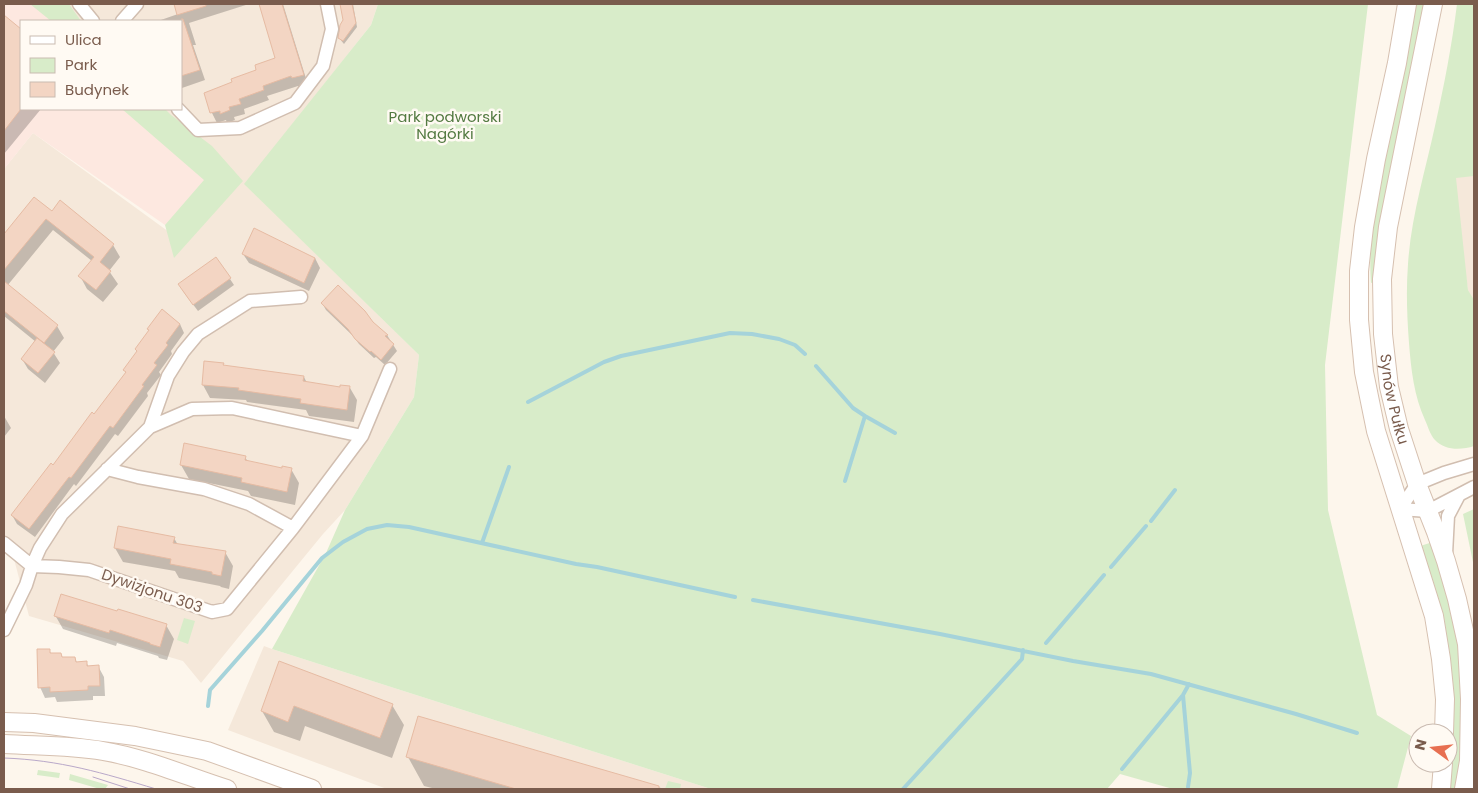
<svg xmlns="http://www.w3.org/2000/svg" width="1478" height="793" font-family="Poppins,sans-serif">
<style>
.residential{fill:#f5e8da}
.commercial{fill:#fde8e0}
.green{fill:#d8ecc9}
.shadow{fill:#0003}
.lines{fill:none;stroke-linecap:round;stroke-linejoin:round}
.stream{stroke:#a5d3da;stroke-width:4}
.building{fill:#f3d5c3;stroke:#e6bba3}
.street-casing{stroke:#d1beb0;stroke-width:15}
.secondary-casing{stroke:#d6c0b0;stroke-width:20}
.street{stroke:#fff;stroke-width:12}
.secondary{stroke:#fff;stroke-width:18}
.tram{stroke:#b9a8c9;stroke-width:1}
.labels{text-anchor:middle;stroke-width:5;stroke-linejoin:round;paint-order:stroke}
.park-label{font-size:15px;fill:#537a41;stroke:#fffaf3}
.street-label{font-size:15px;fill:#7a5c4d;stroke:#fffaf3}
</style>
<rect width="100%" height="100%" fill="#fdf6ec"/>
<!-- residential -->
<path class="residential" d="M37 4H378L371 25 245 184 419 355 414 397 345 510 323 534 201 683 183 661 29 616 14 559 4 552V169L33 133 169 232 139 109H181V21H58Z
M1474 5V303L1468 290 1446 139Z
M264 646 272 649 711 789H387L228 730Z"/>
<!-- commercial -->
<path class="commercial" d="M4 4H37L58 21H21V109H139L220 177 165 225 33 133 4 169Z"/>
<!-- green -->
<path class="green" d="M30 4H69L81 21H51Z
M378 4H1368L1325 365 1328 510 1377 715 1411 736 1397 789H1173L1120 774 1107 789H711L272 649 326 553 345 510 414 397 419 355 244 184 371 25Z
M1415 4H1424L1376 281 1371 283C1368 244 1375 210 1382 173 1392 116 1404 60 1415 4Z
M1457 4H1474V176L1456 178 1468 290 1474 300V446C1462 450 1445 451 1435 440 1430 435 1428 426 1425 420 1414 396 1411 369 1409 343 1407 317 1406 290 1408 264 1411 217 1425 172 1435 126 1444 86 1452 45 1457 4Z
M122 109H165L171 115 212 146 243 181 174 258 165 225 204 180Z
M1474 509V567L1463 514Z
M1439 540 1467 644 1464 789H1441L1448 763V733L1445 699 1414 548Z
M184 618 195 621 188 644 177 640Z
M38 770 60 773 59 778 37 775Z
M70 774 108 785 105 789H100L69 780Z
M668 781 681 784 680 789H665Z"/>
<!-- shadow -->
<path class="shadow" d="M175 4H249L189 23 196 45H193L205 80 182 88 181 21H158L178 14Z
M259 4H283L308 85 299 88 298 86 267 96 269 100 244 109 245 114 234 117 235 120 227 123 226 120 217 123 212 113 205 94 234 83 277 58Z
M342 4H353L357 27 344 44 339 38 344 21Z
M4 16 21 31V109H41L4 154Z
M34 199 52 213 113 245 120 257 109 271 118 284 103 302 87 289 80 276 92 261 53 230 7 286 57 326 64 338 53 352 60 363 45 383 28 369 22 359 36 342 4 316V236Z
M243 254 315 258 320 268 309 291 249 263Z
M230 279 234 285 198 311 183 291Z
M322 303 373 323 387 335 397 351 385 365 376 357 374 358 359 344 353 336 326 310Z
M180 324 184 333 171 351 172 354 159 372 161 375 147 393 148 396 118 436 115 434 76 486 74 484 35 537 17 524 12 515 94 416 126 373 125 370 138 352Z
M223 364 224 366 304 377 307 383 341 388H350L357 400 354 422 309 416 306 410 247 402 246 400 210 398 203 385Z
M4 416 11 428 4 437Z
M245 457 248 462 283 469H291L299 483 295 505 251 496 248 491 189 479 181 465Z
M174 538 178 545 225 552 233 566 229 589 221 587 220 586 179 578 175 571 123 562 115 548Z
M55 615 166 625 174 639 167 660 159 658 158 656 117 643 116 646 63 629Z
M49 650 52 655 61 654 63 659 75 658 77 663 86 662 89 667 98 666 104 677 105 696H93V700L57 702 55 697 45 698 40 687Z
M280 663 392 705 404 725 392 758 305 726 300 741 274 732 262 711Z
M419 718 661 788 662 789H436L424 786 408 757Z"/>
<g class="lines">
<!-- stream -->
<path class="stream" d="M816 366 853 408 865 416 895 433
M528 402 604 362 621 356 730 333 752 334 779 339 795 345 805 354
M845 481 865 416
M1151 521 1175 490
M482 543 509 467
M1111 567 1146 526
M753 600 940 634 1073 661 1151 674 1296 714 1357 733
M1046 643 1104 575
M1183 695 1190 773 1188 787
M208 706 210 690 262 631 322 558 343 542 367 529 387 525 409 527 576 564 597 567 735 597
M1122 769 1183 695 1189 684
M903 789 1022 659 1023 650"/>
</g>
<!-- building -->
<path class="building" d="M174 4H206V6L177 15Z
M259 4H282L304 75 292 78 291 76 263 86 264 90 239 99 241 104 229 107 230 110 220 114V111L210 113 204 93 232 82 231 79 256 70 255 65 275 58Z
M340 4H352L356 23 343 41 338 38 340 25 343 20Z
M4 15 21 29V109L4 131Z
M181 19H183L200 70 181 76Z
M34 197 52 211 60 200 114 244 100 262 111 271 96 290 78 276 94 257 46 219 4 270V234Z
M254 228 315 258 304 283 242 254Z
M216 257 231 278 193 305 178 284Z
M4 281 58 325 44 343 4 311Z
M338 285 365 311 373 322 388 335 385 336 394 344 381 360 371 351 370 352 355 339 348 329 321 303Z
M162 309 180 324 166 343 168 345 154 363 157 365 142 385 144 386 113 428 110 426 71 478 69 477 29 529 11 515 51 463 53 465 92 412 94 414 126 372 123 370 137 351 135 349 149 330 147 329Z
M37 338 55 352 38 373 21 359Z
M204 361 224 363 223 365 304 376 303 381 340 387V385L350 386 347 410 300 403 301 399 238 390 239 388 202 385Z
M184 443 246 456 245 460 282 468V466L292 468 287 492 241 482 242 478 180 465Z
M118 526 175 537 173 543 226 551 221 576 212 574V572L170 564 171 559 114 548Z
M61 594 117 611 118 609 167 624 160 647 150 644V643L110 630 109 633 54 616Z
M37 649H50V653H61L62 657H75L76 662 87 661V666L99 665 100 686H88V690L50 692V687L38 688Z
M279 661 393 704 380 738 294 706 288 722 261 711Z
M418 716 659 786V789H516L406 757Z"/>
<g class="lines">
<!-- street casing -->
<g class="street-casing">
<path id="street" d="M79 4 93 21
M122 21 137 4
M178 109 198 130 240 128 295 103 323 66 332 29 327 4
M150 427 192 409 232 408 362 436 293 528
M362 436 390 369
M1400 509 1417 484 1444 473 1474 464
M1400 509 1428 511 1474 487
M4 543 32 566
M1446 554 1448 516 1459 495
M32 566 59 567 89 570 212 612 227 609 293 528 249 504 204 489 138 477 107 469
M4 630 26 585 32 566 40 548 62 514 150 427 168 376 183 352 198 334 250 301 301 297"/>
</g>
<!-- secondary casing -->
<g class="secondary-casing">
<g id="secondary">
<path d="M1407 4 1397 63 1376 159 1364 227 1359 271V320L1364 372 1376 431 1434 616 1441 659 1445 699 1444 733"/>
<path id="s1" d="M1433 4 1388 227 1382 279 1383 334 1389 387 1399 429 1417 484 1436 532 1446 561 1457 599 1467 644 1470 699 1469 761 1464 789"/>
<path d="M4 722 34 723 135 736 164 742 207 751 312 789"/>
<path d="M4 744C37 746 70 745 103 751 145 758 186 776 227 789"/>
<path d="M1441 789 1443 763"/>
</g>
</g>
<!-- street -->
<use href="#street" class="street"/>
<!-- secondary -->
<use href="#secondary" class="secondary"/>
<!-- tram -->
<path class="tram" d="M4 758C60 760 103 773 156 789
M93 777 130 789"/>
</g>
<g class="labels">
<!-- park labels -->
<g class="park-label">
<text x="445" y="122">Park podworski<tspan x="445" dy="17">Nagórki</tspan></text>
</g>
<!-- street labels -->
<g class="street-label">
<text dy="5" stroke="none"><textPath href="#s1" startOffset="401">Synów Pułku</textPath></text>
<text transform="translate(152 591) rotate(19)" y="5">Dywizjonu 303</text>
</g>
</g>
<!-- border -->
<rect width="1478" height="793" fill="none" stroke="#7a5c4d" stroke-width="10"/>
<!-- legend -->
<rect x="20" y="20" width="162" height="90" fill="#fffaf3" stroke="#cabbb1"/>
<rect x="30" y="36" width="25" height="8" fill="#ffffff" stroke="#cabbb1"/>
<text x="65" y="45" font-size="15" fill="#7a5c4d">Ulica</text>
<rect x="30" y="58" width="25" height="15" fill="#d8ecc9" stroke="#cabbb1"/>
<text x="65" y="70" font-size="15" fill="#7a5c4d">Park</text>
<rect x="30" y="82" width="25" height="15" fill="#f3d5c3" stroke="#cabbb1"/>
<text x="65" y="95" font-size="15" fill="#7a5c4d">Budynek</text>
<!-- north arrow -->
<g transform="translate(1433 748) rotate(285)"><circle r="24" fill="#fffaf3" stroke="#cabbb1"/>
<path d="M0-4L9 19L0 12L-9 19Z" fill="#e76f51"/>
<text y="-8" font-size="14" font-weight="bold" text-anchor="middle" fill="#7a5c4d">N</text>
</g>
</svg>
